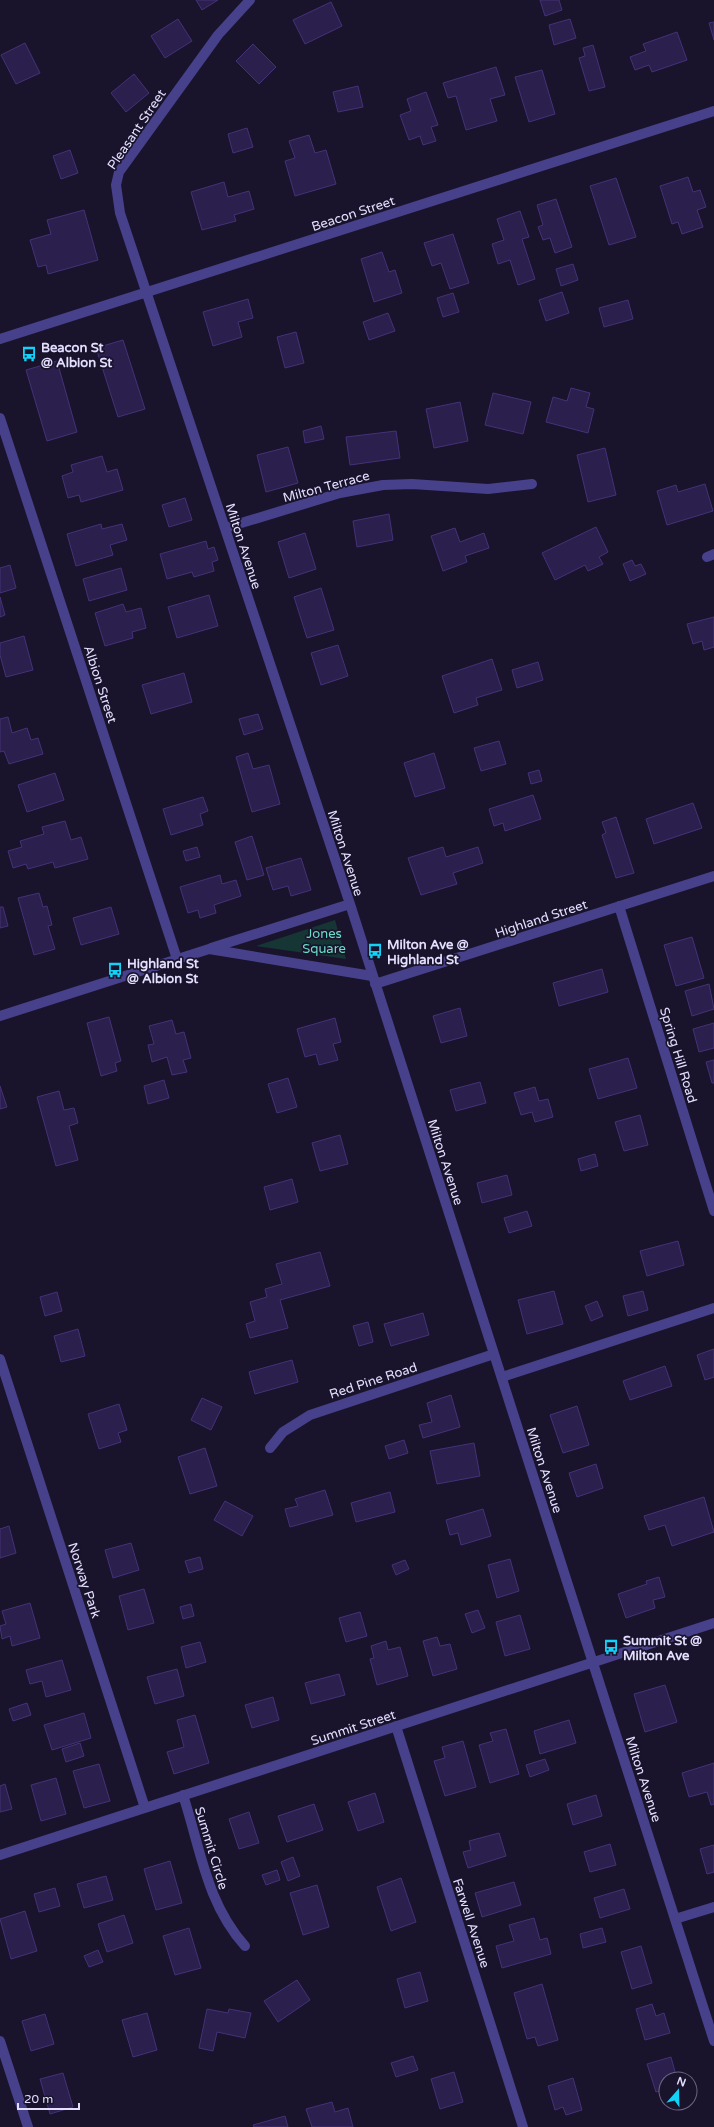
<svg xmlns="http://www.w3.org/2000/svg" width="714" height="2127" font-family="'Varela Round',sans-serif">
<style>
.green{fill:#163636}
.building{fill:#2b1f4d;stroke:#443278}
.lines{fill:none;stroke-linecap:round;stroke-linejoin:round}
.minor{stroke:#47408a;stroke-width:10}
.labels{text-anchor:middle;stroke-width:3.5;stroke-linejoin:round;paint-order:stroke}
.street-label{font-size:13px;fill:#e4dffe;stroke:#19132c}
.poi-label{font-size:13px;font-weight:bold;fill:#e4dffe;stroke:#19132c;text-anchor:start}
.park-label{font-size:13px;fill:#6bdec8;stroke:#19132c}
</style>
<rect width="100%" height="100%" fill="#19132c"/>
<!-- green -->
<path class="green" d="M335 920 346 959 256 946Z"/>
<!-- building -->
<path class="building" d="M196 0H218L202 10Z
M540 0H559L562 10 545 16Z
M331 2 342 26 305 44 293 20Z
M178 19 192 41 165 58 151 36Z
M570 19 576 38 554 45 549 25Z
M714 22V40L709 23Z
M677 32 687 60 652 72 649 65 635 70 630 57 646 51 643 44Z
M25 43 40 73 16 84 1 55Z
M253 44 276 67 259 84 236 61Z
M593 45 605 87 589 91 579 58 585 56 583 48Z
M496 67 505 95 490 99 497 121 466 130 456 96 448 98 443 83Z
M542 70 555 114 529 122 515 77Z
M134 74 149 93 126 112 111 93Z
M358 86 363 107 338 112 333 92Z
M426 92 438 125 431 127 436 141 423 145 420 136 409 140 400 115 411 111 407 99Z
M247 128 253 147 233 153 228 134Z
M309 135 315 153 326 150 336 184 295 196 285 161 295 158 289 141Z
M70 150 78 173 61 179 53 156Z
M688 177 693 192 700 190 706 207 697 210 703 227 682 234 678 222 672 224 660 186Z
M616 178 636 237 609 245 590 186Z
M224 182 228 197 249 191 254 209 234 215 236 221 202 230 191 192Z
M556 199 572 247 555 253 550 238 543 240 538 227 543 225 537 205Z
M84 210 98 260 48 274 46 265 38 267 30 240 51 234 47 220Z
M520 211 529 237 522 239 535 279 518 285 510 260 498 264 492 244 504 240 497 219Z
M453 234 469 283 450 289 441 263 432 266 424 243Z
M382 252 389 272 395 270 402 293 374 302 361 259Z
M573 264 578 280 561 286 556 269Z
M562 292 569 313 546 321 539 300Z
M453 293 459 312 443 317 437 298Z
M248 299 253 318 238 322 242 337 213 346 203 312Z
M628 300 633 319 604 327 599 308Z
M388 313 395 331 369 340 363 322Z
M296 332 304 363 285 368 277 337Z
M123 340 145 409 118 417 96 348Z
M57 361 77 432 47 441 26 370Z
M571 388 590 393 586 407 594 409 588 433 546 422 553 397 567 401Z
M493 393 531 402 523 434 485 425Z
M460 402 468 441 434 448 426 409Z
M321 426 324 439 305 443 303 431Z
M396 431 400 458 350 465 346 437Z
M288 447 298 483 266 492 257 455Z
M605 448 616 495 588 502 577 455Z
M102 456 107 472 117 469 123 490 81 502 79 495 68 498 62 476 73 472 71 465Z
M705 484 713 511 667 525 657 491 676 485 678 492Z
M185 498 192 520 169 527 162 505Z
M389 514 393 540 357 547 353 521Z
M101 524 102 529 122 524 127 540 110 545 113 555 76 566 67 534Z
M596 527 608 552 599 557 603 564 588 571 585 565 555 580 542 553Z
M455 528 460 542 484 533 489 548 465 556 467 562 443 571 431 536Z
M305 533 316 569 289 578 278 542Z
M206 541 208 549 214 547 218 560 212 562 214 571 194 577 192 572 167 579 160 554Z
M632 560 635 566 641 564 646 574 630 581 623 564Z
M10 565 16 588 0 593V568Z
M121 568 127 590 89 601 83 579Z
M321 588 334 630 307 638 294 597Z
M209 595 218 626 177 638 168 607Z
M0 597 5 615 0 617Z
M123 604 126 612 141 608 146 628 132 632 133 638 105 646 95 613Z
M714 617V647L704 650 702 641 693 644 687 624Z
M24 636 33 670 6 677 0 655V643Z
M338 645 348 676 321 685 311 653Z
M492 659 502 690 476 698 478 705 454 713 442 676Z
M538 662 543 680 517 688 512 670Z
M184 673 192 702 151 714 142 685Z
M258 714 263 729 244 735 239 719Z
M8 717 12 733 27 728 31 740 38 738 43 754 9 764 4 751 0 752V719Z
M499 741 506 764 481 771 474 748Z
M248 753 253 769 269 765 280 804 252 812 236 757Z
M434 753 445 788 415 797 404 763Z
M539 770 542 781 531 784 528 773Z
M55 773 64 800 27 812 18 785Z
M533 795 541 819 505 831 503 823 494 826 489 809Z
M203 797 208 811 200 814 203 825 171 835 163 809Z
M693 803 702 828 654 844 646 819Z
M616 817 634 873 616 878 602 835 606 833 602 822Z
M65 821 71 840 81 837 88 859 55 868 53 862 28 869 26 864 13 868 8 851 22 847 20 841 44 834 42 827Z
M252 836 264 875 247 880 235 842Z
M197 847 200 857 186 861 183 851Z
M443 847 446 857 478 847 483 863 453 873 457 884 421 895 408 858Z
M301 858 311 890 291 896 288 886 273 890 266 868Z
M220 875 222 884 236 880 241 896 214 905 216 913 200 918 198 910 188 913 180 887Z
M39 893 43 907 47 906 52 925 48 926 55 949 34 955 18 898Z
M0 907H3L8 926 0 928Z
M111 907 119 934 81 945 73 918Z
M692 937 704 978 676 986 664 945Z
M602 969 608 992 559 1006 553 983Z
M709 984 714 1009 692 1016 685 991Z
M460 1008 467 1036 441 1043 433 1016Z
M109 1017 121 1061 115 1063 117 1071 101 1076 87 1023Z
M335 1018 341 1042 333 1044 338 1060 319 1065 316 1054 305 1057 297 1029Z
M172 1020 176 1034 184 1032 191 1058 183 1060 187 1072 172 1075 167 1057 152 1062 148 1045 154 1044 149 1026Z
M714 1023V1048L699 1052 693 1029Z
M628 1058 637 1088 598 1099 589 1069Z
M714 1060V1083H712L706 1062Z
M288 1078 297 1107 277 1113 268 1084Z
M164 1080 169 1098 148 1104 144 1086Z
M480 1082 486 1103 456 1111 450 1090Z
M0 1086 7 1107 0 1109Z
M535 1087 539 1101 548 1099 553 1117 535 1122 532 1112 521 1115 514 1093Z
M59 1091 64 1110 74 1108 78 1123 69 1126 78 1160 56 1166 37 1097Z
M640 1115 648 1145 624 1151 615 1122Z
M340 1135 348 1164 320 1171 312 1143Z
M595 1154 598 1166 581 1171 578 1159Z
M507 1175 512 1195 482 1203 477 1183Z
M292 1179 298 1202 270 1210 264 1187Z
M527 1211 532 1226 509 1233 504 1218Z
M678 1241 684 1265 647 1276 640 1251Z
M320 1252 330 1286 280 1300 288 1328 250 1338 246 1324 255 1321 250 1302 267 1297 265 1289 282 1284 276 1264Z
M554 1291 563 1324 527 1334 518 1300Z
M643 1291 648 1310 628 1316 623 1296Z
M57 1292 62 1311 45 1316 40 1297Z
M597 1301 603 1316 591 1321 585 1306Z
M423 1313 429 1335 391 1346 384 1324Z
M368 1322 373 1342 359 1346 353 1326Z
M78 1329 85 1356 61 1362 54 1336Z
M714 1349V1377L705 1380 697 1355Z
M292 1360 298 1382 255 1394 249 1372Z
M665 1366 672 1386 630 1400 623 1381Z
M451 1395 460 1427 423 1438 419 1425 432 1422 427 1403Z
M202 1398 222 1407 211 1430 191 1420Z
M119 1404 127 1430 118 1433 121 1442 99 1449 88 1414Z
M577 1406 589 1445 563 1453 550 1415Z
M404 1440 408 1453 389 1459 385 1446Z
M474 1443 480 1476 437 1484 430 1451Z
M205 1448 217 1486 190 1494 178 1457Z
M596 1464 603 1488 577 1497 569 1473Z
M325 1490 333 1515 290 1527 285 1509 298 1506 295 1499Z
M390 1492 395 1512 356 1522 351 1503Z
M704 1497 714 1532 672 1546 665 1525 649 1530 644 1516Z
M225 1501 253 1516 242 1536 214 1520Z
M483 1509 491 1536 461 1545 458 1533 450 1535 446 1520Z
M9 1526 16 1553 0 1558V1529Z
M131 1543 139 1570 113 1578 105 1550Z
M200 1557 203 1569 189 1573 185 1561Z
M510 1559 519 1591 497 1598 488 1565Z
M405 1560 409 1569 396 1575 392 1565Z
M659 1577 665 1597 653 1600 655 1608 626 1618 618 1594 647 1584 646 1581Z
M144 1589 154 1623 128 1630 119 1596Z
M30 1603 40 1638 12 1646 10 1636 2 1639 0 1626 6 1624 2 1611Z
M191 1604 194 1616 183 1619 180 1607Z
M478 1610 485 1628 472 1633 465 1614Z
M360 1612 367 1636 346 1642 339 1618Z
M520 1615 530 1649 505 1656 496 1622Z
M437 1637 440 1646 450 1644 457 1669 433 1676 423 1641Z
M386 1641 388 1650 400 1647 408 1676 377 1685 370 1659 374 1658 371 1646Z
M200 1642 206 1662 186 1668 181 1647Z
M62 1660 71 1690 46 1697 42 1681 30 1684 26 1670Z
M177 1669 184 1696 155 1704 147 1677Z
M339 1674 345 1695 311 1704 305 1683Z
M665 1685 677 1722 645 1732 634 1694Z
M273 1697 279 1720 252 1728 245 1705Z
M27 1703 31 1715 13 1721 9 1709Z
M84 1713 91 1738 52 1750 44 1725Z
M195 1715 209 1763 174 1774 167 1752 184 1747 177 1720Z
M569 1720 576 1743 540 1754 534 1731Z
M506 1729 519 1774 490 1783 479 1745 493 1741 490 1733Z
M463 1741 476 1787 445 1796 434 1761 445 1758 442 1747Z
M80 1743 84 1756 66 1762 62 1749Z
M545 1759 549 1770 530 1777 526 1765Z
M714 1763V1804L711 1805 707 1792 689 1797 682 1773Z
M99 1764 110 1801 84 1808 73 1771Z
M56 1778 66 1814 41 1821 31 1785Z
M5 1784 12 1809 0 1812V1786Z
M375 1793 384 1822 358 1831 348 1802Z
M596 1795 602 1816 573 1825 567 1804Z
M314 1804 323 1830 287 1842 278 1816Z
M249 1812 259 1843 239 1849 229 1819Z
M499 1833 506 1856 468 1868 463 1852 471 1850 469 1841Z
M610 1844 616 1865 590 1872 584 1852Z
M714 1845V1872L707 1874 700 1849Z
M293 1857 300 1876 288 1881 281 1862Z
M170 1861 182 1903 156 1910 144 1869Z
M277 1870 280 1880 266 1885 262 1875Z
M106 1876 113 1900 84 1908 77 1884Z
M401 1878 416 1922 391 1931 377 1887Z
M514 1882 521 1905 482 1917 475 1893Z
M317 1885 329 1927 303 1935 290 1893Z
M55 1888 60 1906 39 1912 34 1894Z
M624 1889 630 1909 600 1918 594 1898Z
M25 1911 37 1951 11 1959 0 1919Z
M124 1915 133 1943 107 1952 98 1924Z
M534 1918 540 1940 547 1938 551 1954 502 1968 496 1946 514 1941 509 1925Z
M189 1928 201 1968 175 1975 163 1936Z
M602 1928 606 1942 583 1948 580 1934Z
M641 1946 652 1983 632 1989 621 1952Z
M98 1950 103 1962 89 1967 84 1956Z
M420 1972 428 2001 405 2008 397 1979Z
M297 1980 310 2000 278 2022 264 2001Z
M542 1984 558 2040 538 2046 535 2037 527 2039 514 1993Z
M652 2004 656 2016 664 2013 670 2033 645 2040 636 2009Z
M207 2009 228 2013 229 2009 251 2013 245 2038 217 2032 213 2051 199 2048Z
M147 2013 157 2050 133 2057 122 2020Z
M45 2014 54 2044 31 2051 22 2021Z
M413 2056 418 2070 396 2077 391 2063Z
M671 2057 677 2079H666V2089L656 2092 647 2064Z
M454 2072 463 2102 440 2109 431 2079Z
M63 2073 73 2107 50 2114 40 2079Z
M573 2078 582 2110 566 2115 563 2107 555 2110 548 2086Z
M332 2102 335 2112 348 2108 353 2127H312L306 2109Z
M285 2116 288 2127H254L253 2125Z"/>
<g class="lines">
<!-- minor -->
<path class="minor" d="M250 0 218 35 119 172 116 185 120 213 350 904 714 2041
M0 339 714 111
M0 418 177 959
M225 528 340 493 383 485 412 484 488 489 532 484
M707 557 714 554
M619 906 714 1211
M211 948 350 904
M375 984 714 876
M0 1016 209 949 372 976
M0 1359 145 1808
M502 1377 714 1308
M270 1448 283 1432 310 1415 494 1354
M396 1726 523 2127
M183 1795C201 1850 206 1902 245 1946
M0 1855 714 1623
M675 1919 714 1907
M0 2041 28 2127"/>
</g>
<!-- icons -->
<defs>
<g id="bus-bare" transform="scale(1.2)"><path d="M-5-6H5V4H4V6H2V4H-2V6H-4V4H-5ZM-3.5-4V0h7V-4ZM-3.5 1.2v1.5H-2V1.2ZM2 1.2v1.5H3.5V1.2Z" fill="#12d3f7" stroke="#19132c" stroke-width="2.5" paint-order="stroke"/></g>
</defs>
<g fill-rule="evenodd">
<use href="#bus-bare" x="29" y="354"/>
<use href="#bus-bare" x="375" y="951"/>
<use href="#bus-bare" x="115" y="970"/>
<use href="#bus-bare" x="611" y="1647"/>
</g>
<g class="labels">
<!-- street labels -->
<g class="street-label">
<text transform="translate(136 129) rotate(-56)" y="5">Pleasant Street</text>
<text transform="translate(353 213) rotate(-18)" y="5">Beacon Street</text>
<text transform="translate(326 486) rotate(-15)" y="5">Milton Terrace</text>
<text transform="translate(244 546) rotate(72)" y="5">Milton Avenue</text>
<text transform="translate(101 684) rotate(72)" y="5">Albion Street</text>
<text transform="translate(346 853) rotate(72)" y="5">Milton Avenue</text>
<text transform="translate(541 918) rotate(-18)" y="5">Highland Street</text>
<text transform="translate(679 1055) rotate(73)" y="5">Spring Hill Road</text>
<text transform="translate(446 1162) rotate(72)" y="5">Milton Avenue</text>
<text transform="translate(373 1380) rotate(-18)" y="5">Red Pine Road</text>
<text transform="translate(545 1470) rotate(72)" y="5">Milton Avenue</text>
<text transform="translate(85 1580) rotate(72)" y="5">Norway Park</text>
<text transform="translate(353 1727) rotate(-18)" y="5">Summit Street</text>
<text transform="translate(644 1779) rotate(72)" y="5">Milton Avenue</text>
<text transform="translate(212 1848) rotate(73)" y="5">Summit Circle</text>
<text transform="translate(472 1923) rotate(72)" y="5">Farwell Avenue</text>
</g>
<!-- poi labels -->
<g class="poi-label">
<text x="41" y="352">Beacon St<tspan x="41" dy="15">@ Albion St</tspan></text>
<text x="387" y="949">Milton Ave @<tspan x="387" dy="15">Highland St</tspan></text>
<text x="127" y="968">Highland St<tspan x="127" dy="15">@ Albion St</tspan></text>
<text x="623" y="1645">Summit St @<tspan x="623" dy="15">Milton Ave</tspan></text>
</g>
<!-- park labels -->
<g class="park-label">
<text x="324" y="938">Jones<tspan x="324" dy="15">Square</tspan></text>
</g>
</g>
<!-- north arrow -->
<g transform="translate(678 2091) rotate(20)"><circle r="19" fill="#19132c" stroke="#6a6580"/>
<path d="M0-3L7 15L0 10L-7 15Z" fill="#12d3f7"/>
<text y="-6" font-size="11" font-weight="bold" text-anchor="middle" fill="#e4dffe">N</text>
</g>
<!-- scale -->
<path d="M18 2103v6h61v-6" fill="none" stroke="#e4dffe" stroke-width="2"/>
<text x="24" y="2103" font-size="12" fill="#e4dffe" stroke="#19132c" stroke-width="3" paint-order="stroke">20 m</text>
</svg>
